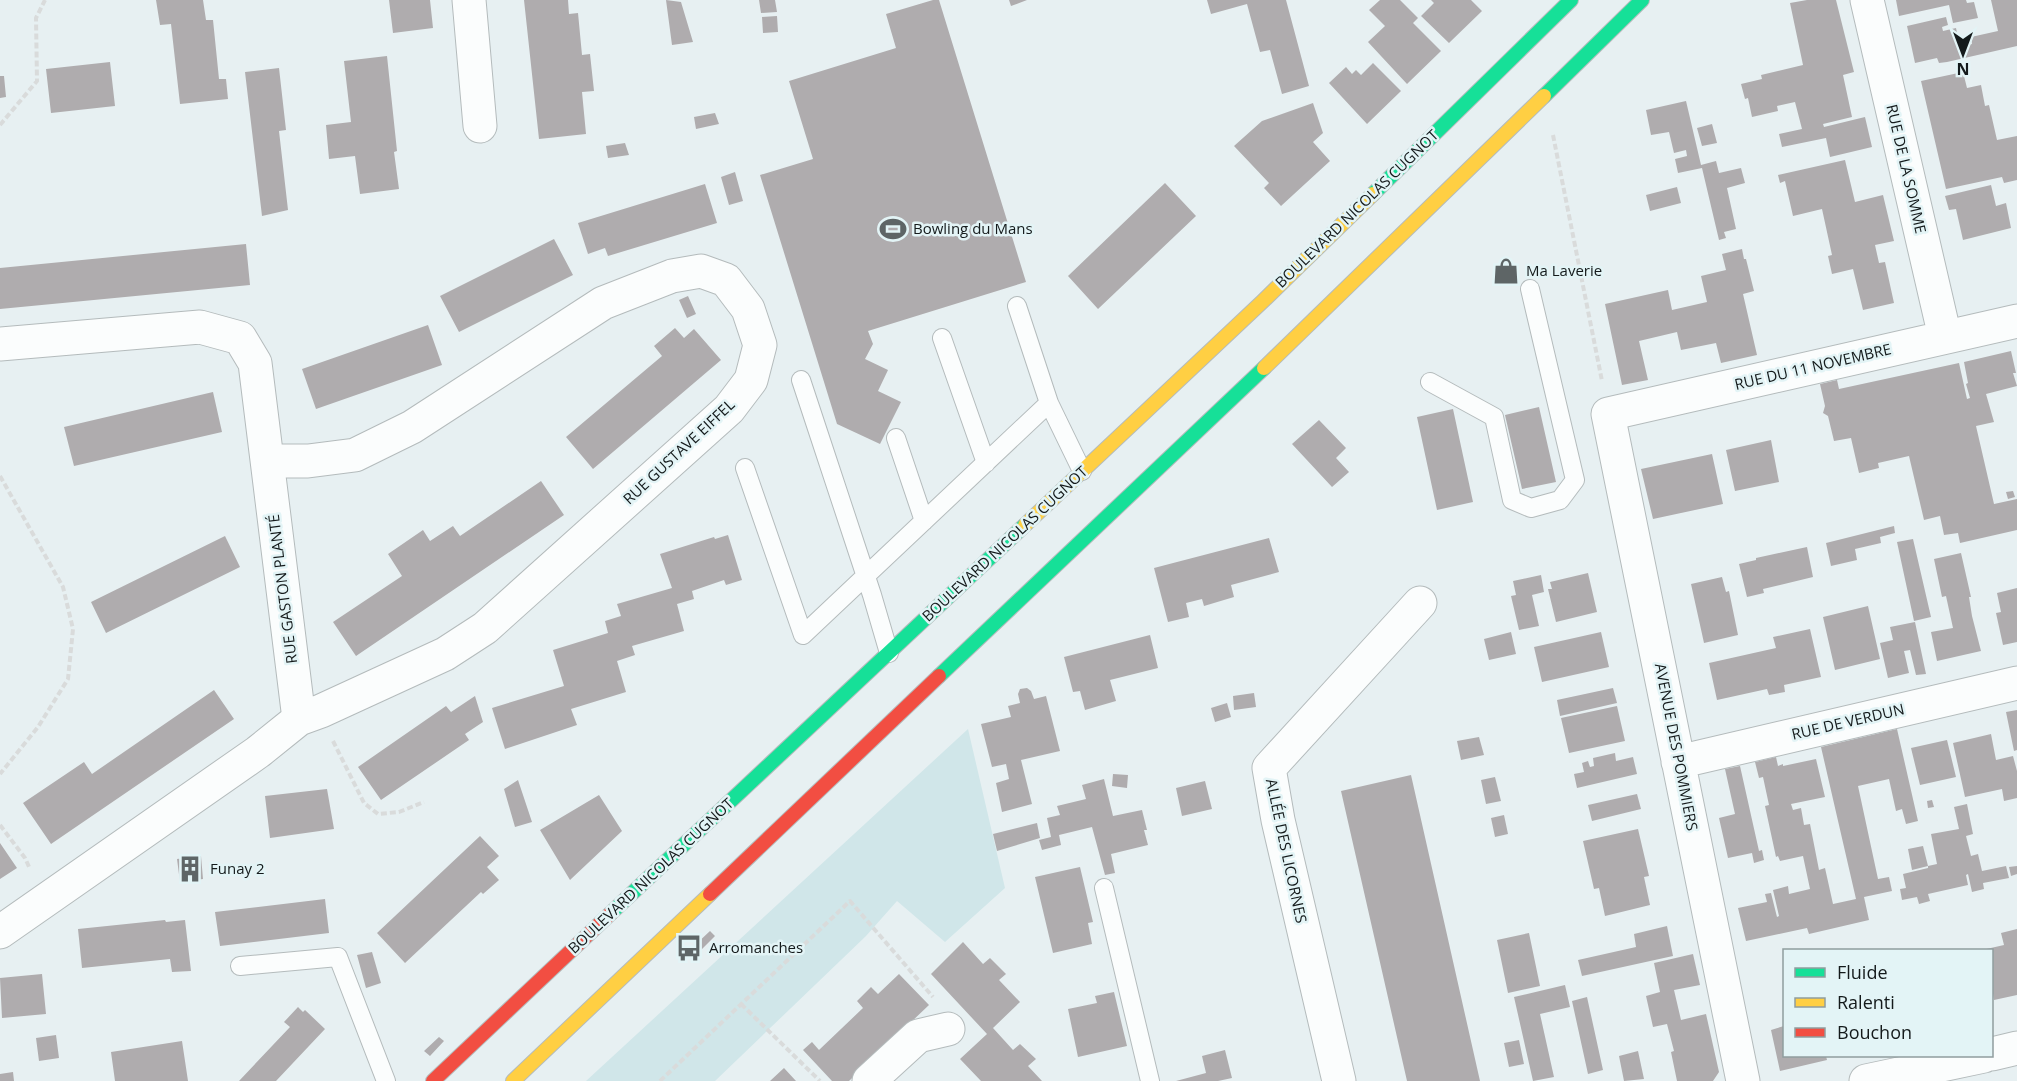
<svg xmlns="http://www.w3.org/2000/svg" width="2017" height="1081" font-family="'Open Sans',sans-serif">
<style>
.green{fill:#d0e6e9}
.building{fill:#afacae}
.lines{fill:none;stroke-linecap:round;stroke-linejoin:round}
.lane-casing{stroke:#b4bbbc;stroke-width:20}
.street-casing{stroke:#b4bbbc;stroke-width:35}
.fast-casing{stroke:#b4bbbc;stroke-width:16}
.slow-casing{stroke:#b4bbbc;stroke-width:16}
.jam-casing{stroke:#b4bbbc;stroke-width:16}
.path{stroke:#d9dbdb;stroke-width:4;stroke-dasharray:6 3;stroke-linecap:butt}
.lane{stroke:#fbfdfd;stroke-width:18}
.street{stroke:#fbfdfd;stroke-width:33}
.fast{stroke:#16e098;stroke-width:14}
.slow{stroke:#ffcf43;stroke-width:14}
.jam{stroke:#f24e42;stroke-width:14}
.labels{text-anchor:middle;stroke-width:5;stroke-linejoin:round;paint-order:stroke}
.street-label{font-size:15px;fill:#141a1b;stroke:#e3f4f6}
.poi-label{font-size:15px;fill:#141a1b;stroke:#e3f4f6;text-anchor:start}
</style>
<rect width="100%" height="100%" fill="#e7f0f2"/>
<!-- green -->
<path class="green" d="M968 729 1005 888 945 942 897 901 866 936 715 1081H586Z"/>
<!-- building -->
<path class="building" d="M156 0H203L206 20H213L219 79H226L228 99 180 104 171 24 160 25Z
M389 0H430L433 28 393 33Z
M524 0H568L569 14 578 13 582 55 590 54 594 91 582 92 586 134 539 139Z
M666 0 681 2 693 42 672 45Z
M759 0H775L777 12 761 13Z
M933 0H939L1026 282 868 331 873 344 865 359 888 370 878 391 901 402 880 444 837 424 760 175 813 159 789 81 896 48 886 14Z
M1009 0H1027L1011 6Z
M1207 0H1286L1309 86 1282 94 1270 50 1260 52 1247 4 1211 14Z
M1380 0H1400L1418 18 1413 23 1441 51 1407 84 1368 42 1385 26 1369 10Z
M1431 0H1471L1482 11 1449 43 1421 16 1434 3Z
M1807 0H1836L1854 72 1843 75 1852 117 1823 124 1824 127 1865 117 1872 147 1830 157 1826 138 1782 147 1779 134 1802 129 1795 102 1777 106 1778 111 1752 117 1748 98 1745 99 1741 84 1762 79 1761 75 1803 65 1790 3Z
M1896 0H1966L1967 3 1974 2 1978 18 1953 23 1949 5 1899 16Z
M1991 0H2017V46L1947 62 1939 63 1937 58 1915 63 1907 26 1946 17 1948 25 1942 27 1943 31 1956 28 1960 47 1972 44 1971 37 1998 31Z
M777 16 778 32 763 33 762 17Z
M387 56 397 151 394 152 399 189 360 194 355 156 329 159 326 125 351 122 344 61Z
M110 62 115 106 51 113 46 69Z
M1373 63 1401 91 1367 124 1329 83 1346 67 1352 74 1356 70 1361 75Z
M279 68 286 130 279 131 288 210 262 216 245 72Z
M1963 72 1967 88 1981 85 1985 106 1989 105 1997 140 2017 136V180L2004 183 2002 177 1946 189 1921 81Z
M0 76H4L6 97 0 98Z
M1686 101 1701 165 1716 161 1719 173 1741 168 1745 183 1727 188 1736 229 1724 232 1726 238 1719 240 1702 168 1678 173 1675 159 1687 156 1686 150 1674 153 1669 132 1651 135 1646 110Z
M1313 103 1323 133 1313 142 1330 161 1281 206 1264 188 1269 183 1234 146 1262 121Z
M715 113 719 124 696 129 694 117Z
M1712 124 1717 143 1702 146 1697 128Z
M625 143 629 155 608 158 606 146Z
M1845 160 1855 202 1883 195 1894 241 1875 245 1879 263 1885 262 1894 303 1863 310 1853 269 1832 274 1828 256 1832 255 1822 209 1793 216 1785 181 1780 183 1778 175Z
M735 172 743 201 729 205 721 177Z
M1165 183 1196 216 1098 309 1068 276Z
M705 184 717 223 608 256 605 248 588 254 578 223Z
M1991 185 1996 206 2006 203 2011 228 1963 240 1956 209 1949 210 1945 196Z
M1677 187 1681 203 1650 211 1646 195Z
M554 239 573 275 459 332 440 296Z
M246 244 250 285 0 309V268Z
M1742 249 1744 259H1746L1754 291 1743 294 1757 355 1721 363 1716 343 1681 350 1677 332 1639 341 1648 380 1622 385 1605 304 1668 290 1672 310 1707 302 1701 276 1726 270 1722 254Z
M688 296 696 314 687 318 679 300Z
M428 325 442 365 316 409 302 369Z
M675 328 684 338 694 329 721 360 593 469 566 437 662 356 654 346Z
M2011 351 2016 373H2013L2017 386 1986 394 1994 422 1976 426 1994 504 2017 499V530L1960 543 1958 533 1944 535 1940 516 1924 520 1909 456 1878 463 1879 468 1859 473 1851 438 1834 441 1828 416 1823 413 1825 406 1820 384 1837 380 1839 389 1959 363 1967 399 1970 398 1966 384 1968 383 1964 362Z
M213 392 222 432 74 466 64 427Z
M1539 407 1556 482 1522 489 1505 415Z
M1453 409 1473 502 1437 510 1417 417Z
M1319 420 1346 448 1336 458 1349 472 1332 487 1292 444Z
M1771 440 1779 482 1735 491 1726 450Z
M1712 454 1723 504 1653 519 1641 469Z
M541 481 564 515 356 656 333 622 402 576 388 554 423 530 430 541 453 526 460 536Z
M2013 491 2015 497 2008 499 2006 492Z
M1894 526 1895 533 1880 537 1881 543 1855 549 1857 560 1831 566 1826 543Z
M728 535 742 580 726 585 724 580 692 591 694 599 677 604 684 631 632 646 635 655 617 661 626 692 571 709 577 725 505 749 492 708 564 686 553 650 608 633 605 621 621 616 617 604 672 588 660 554 714 537 715 539Z
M225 536 240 567 106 633 91 602Z
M1269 538 1279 572 1231 585 1234 597 1204 606 1202 599 1186 603 1189 617 1168 622 1154 568Z
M1913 539 1931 617 1914 621 1897 542Z
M1807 547 1813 577 1763 589 1764 593 1747 597 1739 564 1756 560V558Z
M1961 553 1971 597H1969L1972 616 1981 651 1937 661 1931 632 1953 628 1946 596 1942 597 1934 559Z
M1588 573 1597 612 1556 622 1548 589H1552L1550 582Z
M1541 575 1544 592 1532 595 1539 626 1519 630 1511 596 1516 595 1513 581Z
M1722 577 1726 592 1729 591 1738 635 1704 643 1691 584Z
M2017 588V642L2003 645 1996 613 2001 612 1997 593Z
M1868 606 1880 659 1835 670 1823 617Z
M1915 622 1926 674 1916 675 1910 650 1904 651 1909 673 1888 678 1880 643 1893 640 1890 627Z
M1810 629 1821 677 1784 685 1785 692 1769 695 1767 689 1717 700 1709 663 1776 648 1773 637Z
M1511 632 1516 654 1489 660 1484 639Z
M1601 632 1609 667 1542 682 1534 647Z
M1150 635 1158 668 1110 680 1116 701 1085 710 1080 691 1073 692 1064 657Z
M1027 688 1031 691 1034 699 1046 696 1060 751 1021 760 1032 804 1002 812 996 783 1009 779 1006 764 992 767 981 724 1011 717 1008 706 1020 703 1018 694 1020 689Z
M1613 688 1617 703 1560 716 1557 700Z
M214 690 234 719 51 844 23 803 84 762 92 774Z
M1254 693 1256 707 1234 710 1233 696Z
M475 696 483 722 465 734 469 740 381 800 358 767 446 706 451 712Z
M1227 703 1231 717 1215 722 1211 708Z
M1617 706 1625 741 1569 753 1561 718Z
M2017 710V750L2014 751 2006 712Z
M1897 729 1918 821 1906 824 1902 809 1896 811 1889 779 1858 786 1878 879 1889 877 1892 891 1864 897 1869 920 1809 934 1807 928 1746 941 1738 908 1767 902 1765 894 1771 893 1777 917 1779 916 1773 890 1788 886 1789 894 1810 889 1803 856 1780 861 1778 856 1776 857 1765 806 1769 805 1763 777 1759 778 1755 762 1776 757 1778 766 1783 764V766L1816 759 1825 797 1791 804 1793 810 1801 808 1804 825 1810 824 1819 870 1825 868 1833 904 1856 899 1821 747Z
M1991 734 1996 760 2013 756 2017 771V798L2004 801 2002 789 1965 797 1953 743Z
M1479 737 1484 755 1461 760 1457 741Z
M1947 740 1956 777 1920 785 1911 748Z
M1615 753 1616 761 1633 757 1637 774 1577 788 1574 774 1584 772 1582 763 1588 761 1590 767 1594 766 1593 758Z
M1740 766 1759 851 1762 850 1764 860 1754 863 1752 853 1728 858 1719 818 1735 814 1725 769Z
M1113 774 1128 775 1127 788 1112 786Z
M1411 775 1480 1081H1407L1341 791Z
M1495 777 1501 801 1486 804 1481 780Z
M1104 779 1113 816 1142 810 1147 830H1144L1148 845 1111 854 1115 873 1105 875 1092 827 1059 835 1061 845 1042 850 1039 840 1051 837 1047 818 1060 815 1057 806 1086 799 1082 785Z
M518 780 532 822 515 827 504 789Z
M1205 781 1212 809 1182 816 1176 788Z
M327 789 334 829 270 838 265 796Z
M1637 794 1641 809 1592 821 1588 805Z
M599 795 622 831 570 880 540 830Z
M1932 800 1934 807 1928 808 1927 801Z
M1967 804 1973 834 1966 836 1971 856 1978 854 1982 871 2006 866 2009 878 1983 883 1984 889 1972 892 1968 874 1966 875 1968 885 1928 894 1930 901 1919 904 1917 897 1902 900 1900 889 1906 888 1903 874 1928 868V866L1937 864 1931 834 1959 829 1954 807Z
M1504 815 1508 834 1495 837 1491 818Z
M1037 823 1040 838 997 851 993 834Z
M1638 829 1649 876 1644 877 1650 905 1605 916 1599 888 1594 889 1583 841Z
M480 836 499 856 487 867 499 880 483 894 481 892 405 963 377 933Z
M0 843 17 868 0 879Z
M1923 846 1928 866 1912 870 1908 849Z
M201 856 203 879 180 882 177 859Z
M2017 866V874L2011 876 2009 867Z
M1080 867 1093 922 1088 923 1092 944 1053 953 1035 877Z
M325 899 329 933 220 946 215 912Z
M165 920 166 922 185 920 191 971 172 972 170 959 82 968 78 929Z
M1667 926 1673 956 1582 976 1578 960 1636 947 1634 934Z
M2017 929V995L1994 1000 1992 987V951L1982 950 2004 945 2001 933Z
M710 931 715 936 700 951 694 946Z
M1529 933 1540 986 1508 993 1497 940Z
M963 942 983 964 990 958 1006 974 999 980 1020 1002 993 1028 1013 1050 1020 1044 1036 1059 1028 1066 1042 1081H981L960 1059 987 1034 931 974Z
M372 952 381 983 366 988 357 955Z
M1693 954 1700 985 1674 990 1681 1020 1706 1014 1719 1072 1713 1081H1677L1671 1052 1674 1051 1667 1024 1653 1027 1646 996 1660 992 1654 963Z
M42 974 46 1014 2 1018 0 978Z
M899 974 929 1005 849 1081H832L803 1050 812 1042 819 1050 863 1008 857 1001 871 987 878 994Z
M1565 985 1570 1007 1540 1014 1554 1077 1533 1081 1514 997Z
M1114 992 1127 1046 1078 1057 1068 1009 1097 1003 1095 996Z
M1587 997 1603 1070 1588 1074 1572 1001Z
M298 1007 303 1012 305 1010 325 1029 276 1081H239L290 1027 284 1022Z
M1784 1026 1785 1056H1826L1827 1060 1780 1071 1771 1030Z
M56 1035 59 1058 39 1061 36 1038Z
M439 1037 444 1041 430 1056 424 1051Z
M1519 1040 1524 1064 1509 1067 1504 1043Z
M182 1041 188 1081H115L111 1052Z
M1225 1050 1232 1078 1218 1081H1176L1206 1073 1202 1056Z
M1638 1051 1644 1079 1624 1081 1619 1056Z
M784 1068 796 1081H770Z
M13 1072 14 1081H0V1074Z"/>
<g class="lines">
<!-- lane casing -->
<g class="lane-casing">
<path id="lane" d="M1017 306 1049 403
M942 338 986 463
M801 380 872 595 889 653
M1430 382 1494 417 1512 500 1531 508 1560 500 1575 480 1530 289
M896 438 924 521
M745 468 803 635 1049 403 1082 471
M1104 888 1150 1081
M240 966 338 957 386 1081"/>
</g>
<!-- street casing -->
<g class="street-casing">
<path id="street" d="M469 0 480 126
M1867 0 1945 337
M0 344 200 327 240 338 255 363 299 719 258 752 0 932
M268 461H308L355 455 412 427 603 303 672 276 701 271 726 280 748 309 760 345 751 380 729 409 485 628 445 654 321 711 299 719
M1678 762 2017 683
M1992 1054 2017 1048
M869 1081 918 1036 948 1029
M1339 1081 1278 820 1269 768 1420 603
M1743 1081 1608 414 2017 321
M1866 1081 1984 1056"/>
</g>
<!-- fast casing -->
<g class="fast-casing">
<path id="fast" d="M1544 96 1642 0
M1373 194 1571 0
M939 676 1264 368
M611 913 1025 525"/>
</g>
<!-- slow casing -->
<g class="slow-casing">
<path id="slow" d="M1264 368 1544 96
M1025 525 1262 302 1373 194
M513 1081 710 894"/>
</g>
<!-- jam casing -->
<g class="jam-casing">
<path id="jam" d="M710 894 939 676
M433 1081 611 913"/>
</g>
<!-- path -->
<path class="path" d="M0 125 37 81 36 18 45 0
M1553 135 1602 381
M0 476 63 587 73 629 68 679 38 727 0 774
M333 741 364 803 378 814 399 812 424 802
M0 825 25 858 30 869
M741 1004 820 1081
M660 1081 850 901 933 997"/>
<!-- lane -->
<use href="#lane" class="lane"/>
<!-- street -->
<use href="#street" class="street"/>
<!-- fast -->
<use href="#fast" class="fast"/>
<!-- slow -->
<use href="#slow" class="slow"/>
<!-- jam -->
<use href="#jam" class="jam"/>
</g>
<!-- icons -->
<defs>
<g id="stadium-bare" transform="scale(2.07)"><path d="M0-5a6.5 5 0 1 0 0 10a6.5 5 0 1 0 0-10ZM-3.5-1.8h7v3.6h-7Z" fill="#5e6566" stroke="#e3f4f6" stroke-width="2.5" paint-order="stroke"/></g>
<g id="shop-bare" transform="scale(2.07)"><path d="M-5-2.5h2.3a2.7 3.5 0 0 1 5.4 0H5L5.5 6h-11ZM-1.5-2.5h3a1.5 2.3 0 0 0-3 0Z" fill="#5e6566" stroke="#e3f4f6" stroke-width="2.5" paint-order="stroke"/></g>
<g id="building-bare" transform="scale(2.07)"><path d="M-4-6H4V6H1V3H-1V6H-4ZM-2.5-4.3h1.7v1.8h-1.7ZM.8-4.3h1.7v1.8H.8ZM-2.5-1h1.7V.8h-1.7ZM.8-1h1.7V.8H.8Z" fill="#5e6566" stroke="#e3f4f6" stroke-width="2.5" paint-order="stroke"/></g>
<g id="bus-bare" transform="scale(2.07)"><path d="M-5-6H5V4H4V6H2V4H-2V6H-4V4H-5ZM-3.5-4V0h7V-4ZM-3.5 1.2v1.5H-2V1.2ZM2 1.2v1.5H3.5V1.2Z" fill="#5e6566" stroke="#e3f4f6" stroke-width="2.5" paint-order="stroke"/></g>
</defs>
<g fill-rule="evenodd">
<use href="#stadium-bare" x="893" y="229"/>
<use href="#shop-bare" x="1506" y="271"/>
<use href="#building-bare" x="190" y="869"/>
<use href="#bus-bare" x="689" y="948"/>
</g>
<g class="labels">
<!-- street labels -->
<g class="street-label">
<text transform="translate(1906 169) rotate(77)" y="5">RUE DE LA SOMME</text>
<text transform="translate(1357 209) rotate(-44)" y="5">BOULEVARD NICOLAS CUGNOT</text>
<text transform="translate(1813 367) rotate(-13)" y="5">RUE DU 11 NOVEMBRE</text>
<text transform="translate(679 452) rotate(-43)" y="5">RUE GUSTAVE EIFFEL</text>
<text transform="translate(1005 544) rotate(-43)" y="5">BOULEVARD NICOLAS CUGNOT</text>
<text transform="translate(283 589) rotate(-97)" y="5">RUE GASTON PLANTÉ</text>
<text transform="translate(1848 722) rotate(-13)" y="5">RUE DE VERDUN</text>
<text transform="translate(1676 747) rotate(79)" y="5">AVENUE DES POMMIERS</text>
<text transform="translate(1286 851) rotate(78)" y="5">ALLÉE DES LICORNES</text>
<text transform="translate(651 876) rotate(-43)" y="5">BOULEVARD NICOLAS CUGNOT</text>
</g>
<!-- poi labels -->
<g class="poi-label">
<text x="913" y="234">Bowling du Mans</text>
<text x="1526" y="276">Ma Laverie</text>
<text x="210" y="874">Funay 2</text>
<text x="709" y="953">Arromanches</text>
</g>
</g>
<!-- legend -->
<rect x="1783" y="949" width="210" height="108" fill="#e3f4f6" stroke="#909d9e" stroke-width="1.5"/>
<rect x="1795" y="968" width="30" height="9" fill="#16e098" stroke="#909d9e" stroke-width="1.5"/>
<text x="1837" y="979" font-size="18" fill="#141a1b">Fluide</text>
<rect x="1795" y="998" width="30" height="9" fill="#ffcf43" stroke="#909d9e" stroke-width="1.5"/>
<text x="1837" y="1009" font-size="18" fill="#141a1b">Ralenti</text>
<rect x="1795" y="1028" width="30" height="9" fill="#f24e42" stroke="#909d9e" stroke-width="1.5"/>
<text x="1837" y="1039" font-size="18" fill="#141a1b">Bouchon</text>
<!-- north arrow -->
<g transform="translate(1963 54) rotate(180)" stroke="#e3f4f6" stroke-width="4.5" paint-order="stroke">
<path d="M0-4.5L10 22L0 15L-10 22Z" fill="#141a1b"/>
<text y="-9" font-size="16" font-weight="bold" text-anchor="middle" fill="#141a1b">N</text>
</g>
</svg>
